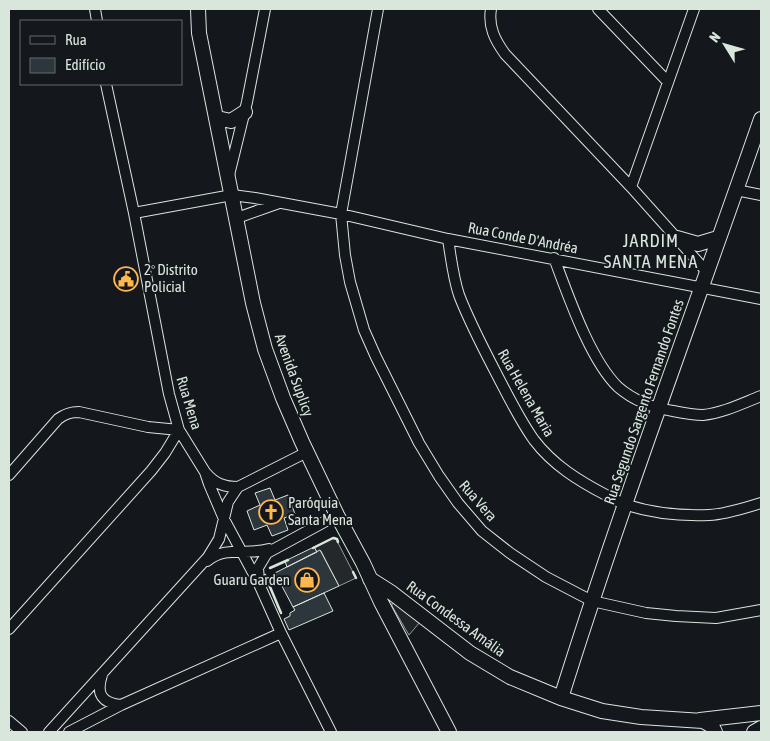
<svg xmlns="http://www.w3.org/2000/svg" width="770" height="741" font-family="'Asap Condensed',sans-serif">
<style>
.green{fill:#202428;stroke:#939e99}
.parking{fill:#24282b;stroke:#939e99}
.building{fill:#2c363c;stroke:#d8e6dc}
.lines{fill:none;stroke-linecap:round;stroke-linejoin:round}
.street-casing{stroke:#d8e6dc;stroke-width:12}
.secondary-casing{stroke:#d8e6dc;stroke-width:16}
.street{stroke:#14181c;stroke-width:10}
.secondary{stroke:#14181c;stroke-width:14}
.wall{stroke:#d8e6dc;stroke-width:2.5}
.labels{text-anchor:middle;stroke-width:4;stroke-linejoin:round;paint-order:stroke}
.street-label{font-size:15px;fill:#d8e6dc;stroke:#14181c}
.poi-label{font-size:15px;fill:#d8e6dc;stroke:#14181c;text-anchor:start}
.quarter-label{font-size:18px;letter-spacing:1px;fill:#d8e6dc;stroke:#14181c}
</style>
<rect width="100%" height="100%" fill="#14181c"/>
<!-- green -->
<path class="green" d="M392 603H396L420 622 409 635 392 606Z"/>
<!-- parking -->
<path class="parking" d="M335 537 356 578 339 586 321 551 317 552 314 547Z"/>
<!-- building -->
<path class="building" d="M270 488 275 500 288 495 295 514 284 518 288 530 272 536 267 525 254 530 247 511 260 505 255 493Z
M314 547 317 552 287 567 285 561Z
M320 550 339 586 293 607 275 573Z
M324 593 333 611 289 630 284 619 290 616V613L295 610 293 607Z"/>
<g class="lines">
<!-- street casing -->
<g class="street-casing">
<path id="street" d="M95 9 97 21
M378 9 341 214 345 255 350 282 364 330 376 357 419 443 439 476 458 503 482 531 510 553 546 577 592 601 646 613 676 616 716 618 761 610
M491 9C488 27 495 40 505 54L631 187 706 271
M598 9 668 82
M106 84 134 213 169 394 179 430 205 472 209 484 224 519 259 584 281 633 331 732
M229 175 247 102 265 9
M631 187 694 9
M736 190 761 195
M134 213 232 195 255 198 341 214 448 239 761 299
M237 218 279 203
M448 239C451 258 453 277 459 295 469 321 482 346 495 371 507 394 519 419 534 440 553 465 579 481 606 495 613 498 620 503 627 505 652 513 682 516 709 515 727 514 744 508 761 503
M554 258C568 295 590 360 618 387 633 400 654 408 673 411 683 413 693 415 703 415 723 413 743 403 761 396
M206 473C215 484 225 487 238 487
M9 475 58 419C65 414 70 412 79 412L148 427 179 430
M207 561C227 545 246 556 269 549
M259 581 258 568 267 553 337 515
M9 629 151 471 165 453 179 430
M102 675C96 693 101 703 121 705
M9 721 22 732
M49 732 208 557 219 539 228 502 238 487 307 452
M69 732 121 705 281 633"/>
</g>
<!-- secondary casing -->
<g class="secondary-casing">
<path id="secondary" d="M198 9 199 33 253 303 265 349 283 398 302 442 337 515 363 563 381 602 449 732
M217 118 231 121 245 112
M677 238 698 244 718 238
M370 579 392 593 470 653 510 677 561 698 602 711 641 717 703 721 712 726 715 732
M561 698C622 503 694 312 761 119
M700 720 761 713
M754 732 761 728"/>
</g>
<!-- street -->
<use href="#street" class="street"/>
<!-- secondary -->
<use href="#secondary" class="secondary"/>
<!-- wall -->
<path class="wall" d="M313 548 333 538 337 539 338 542
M270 568 288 560
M353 572 356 578
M265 575 281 613"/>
</g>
<!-- icons -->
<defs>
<g id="civic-ring" transform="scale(1.25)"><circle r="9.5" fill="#14181c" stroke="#ffb74d" stroke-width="1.5"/><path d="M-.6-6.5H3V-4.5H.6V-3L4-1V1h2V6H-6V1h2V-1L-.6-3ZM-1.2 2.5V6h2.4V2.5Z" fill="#ffb74d"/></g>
<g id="church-ring" transform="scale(1.25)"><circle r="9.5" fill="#14181c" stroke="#ffb74d" stroke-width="1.5"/><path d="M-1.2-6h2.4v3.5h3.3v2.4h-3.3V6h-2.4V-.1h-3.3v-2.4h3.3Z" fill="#ffb74d"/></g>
<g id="shop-ring" transform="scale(1.25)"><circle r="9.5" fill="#14181c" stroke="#ffb74d" stroke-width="1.5"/><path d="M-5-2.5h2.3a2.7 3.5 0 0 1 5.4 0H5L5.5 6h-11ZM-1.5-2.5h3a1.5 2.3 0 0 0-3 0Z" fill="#ffb74d"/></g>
</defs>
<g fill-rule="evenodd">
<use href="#civic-ring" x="126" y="279"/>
<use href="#church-ring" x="271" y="512"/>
<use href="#shop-ring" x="307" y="580"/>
</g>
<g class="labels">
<!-- street labels -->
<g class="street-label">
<text transform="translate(523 238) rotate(11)" y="5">Rua Conde D'Andréa</text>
<text transform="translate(294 375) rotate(70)" y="5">Avenida Suplicy</text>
<text transform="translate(526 393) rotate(60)" y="5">Rua Helena Maria</text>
<text transform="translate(644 402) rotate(-71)" y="5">Rua Segundo Sargento Fernando Fontes</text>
<text transform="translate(189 403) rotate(73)" y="5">Rua Mena</text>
<text transform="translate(478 501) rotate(49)" y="5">Rua Vera</text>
<text transform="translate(456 619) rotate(36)" y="5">Rua Condessa Amália</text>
</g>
<!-- poi labels -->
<g class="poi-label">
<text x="144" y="275">2º Distrito<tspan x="144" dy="17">Policial</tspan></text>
<text x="288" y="508">Paróquia<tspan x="288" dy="17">Santa Mena</tspan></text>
<text x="290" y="585" text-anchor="end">Guaru Garden</text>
</g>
<!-- quarter labels -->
<g class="quarter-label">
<text x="651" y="247">JARDIM<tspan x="651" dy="21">SANTA MENA</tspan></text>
</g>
</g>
<!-- border -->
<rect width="770" height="741" fill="none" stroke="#d8e6dc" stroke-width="20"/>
<!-- legend -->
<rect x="20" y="20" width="162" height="65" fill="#14181c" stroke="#626a69"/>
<rect x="30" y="36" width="25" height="8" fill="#14181c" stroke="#626a69"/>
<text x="65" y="45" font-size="15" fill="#d8e6dc">Rua</text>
<rect x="30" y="58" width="25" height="15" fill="#2c363c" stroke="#626a69"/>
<text x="65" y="70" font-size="15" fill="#d8e6dc">Edifício</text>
<!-- north arrow -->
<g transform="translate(725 45) rotate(307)" stroke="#14181c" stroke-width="4" paint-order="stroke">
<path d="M0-4L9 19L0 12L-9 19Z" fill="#d8e6dc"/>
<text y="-8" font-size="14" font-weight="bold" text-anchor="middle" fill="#d8e6dc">N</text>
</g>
</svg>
